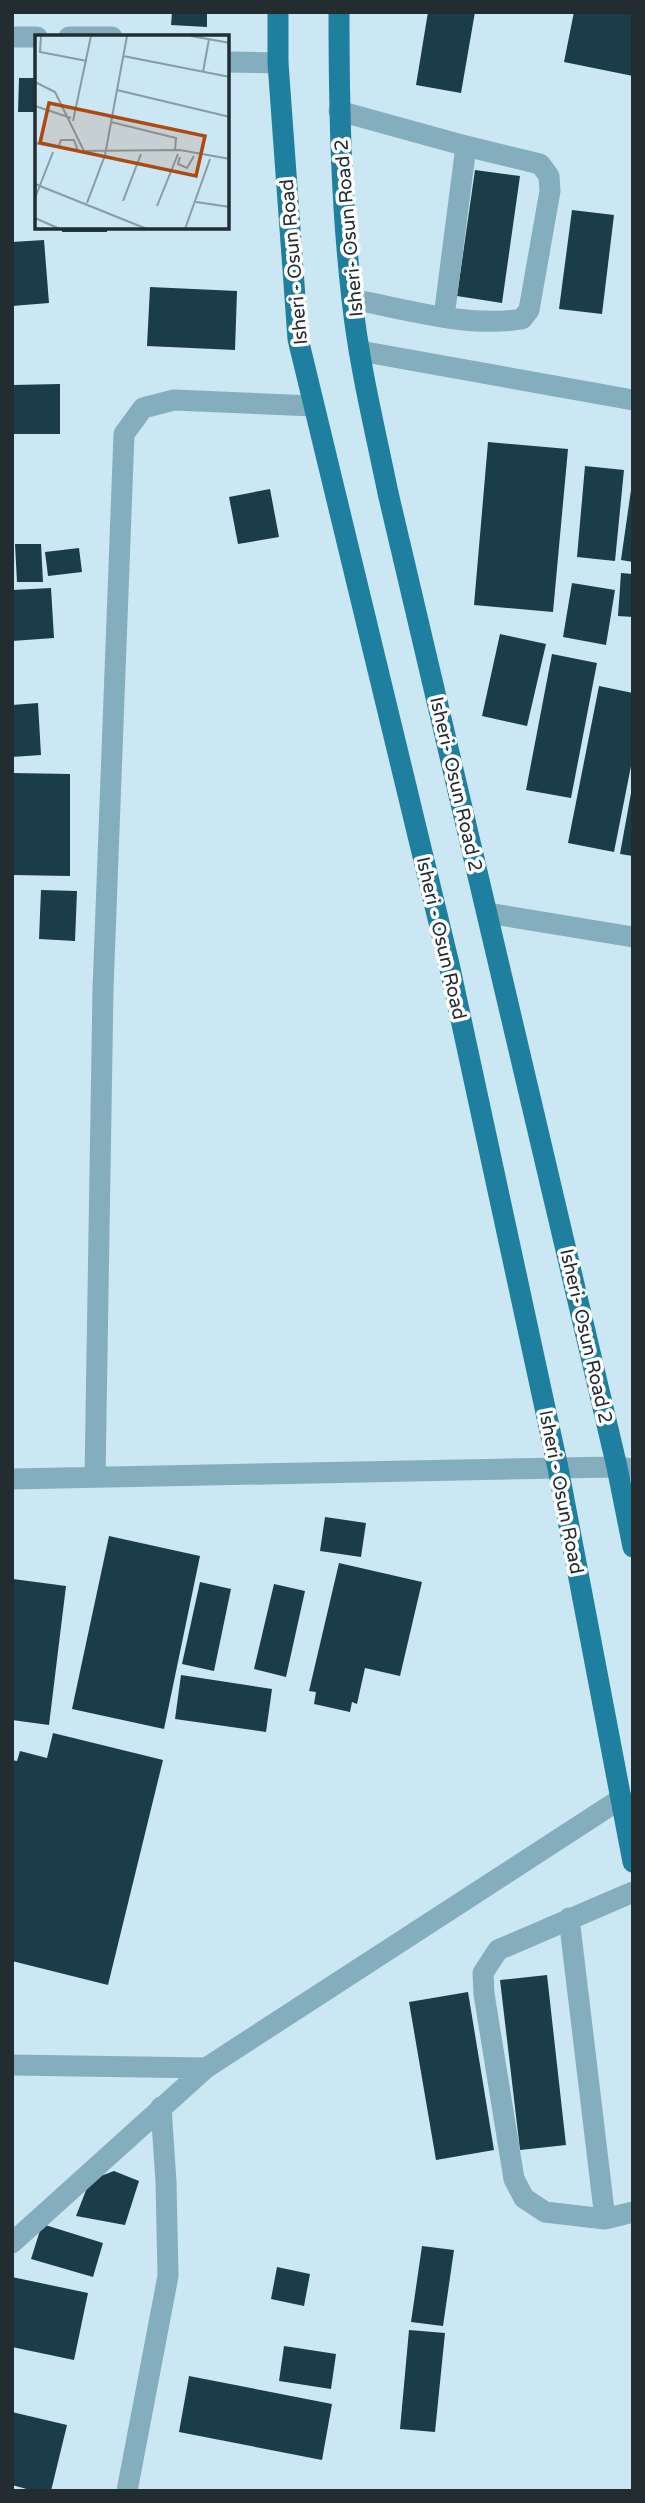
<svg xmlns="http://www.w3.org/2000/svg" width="645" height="2503" font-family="'Varela Round',sans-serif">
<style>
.building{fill:#1b3d4a}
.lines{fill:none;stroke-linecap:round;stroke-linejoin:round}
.minor{stroke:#84aebe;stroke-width:21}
.major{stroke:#1e809e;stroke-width:21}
.labels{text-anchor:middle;stroke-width:7;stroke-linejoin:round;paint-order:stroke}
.street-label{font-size:19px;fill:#222c31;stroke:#fff}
.inset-road{fill:none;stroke:#879ca5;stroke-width:2}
.view{fill:#ad4a13;fill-opacity:0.15;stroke:#ad4a13;stroke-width:3.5}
.inset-edge{fill:none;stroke:#222c31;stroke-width:3.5}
</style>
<rect width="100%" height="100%" fill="#cbe7f3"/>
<!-- building -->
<path class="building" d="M172 12H207V27L171 25Z
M428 12H475L461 93 416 85Z
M574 12H633V76L564 62Z
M19 78H37V112H18Z
M475 170 520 176 502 303 457 296Z
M572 210 614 215 602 314 559 309Z
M62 228H107V232H62Z
M44 240 49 303 12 306V242Z
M150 287 237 291 235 350 147 346Z
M60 384V434H12V385Z
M488 442 568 449 553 612 474 605Z
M585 466 624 470 615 561 577 557Z
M270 489 279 537 238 544 229 497Z
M631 490H633V562L621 560Z
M15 544H41L43 582H17Z
M79 548 82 572 48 576 45 552Z
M621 573 633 574V617L618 616Z
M572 583 615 590 606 645 563 637Z
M51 588 54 638 12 641V590Z
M500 634 546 644 527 726 482 716Z
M552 654 597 663 571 798 526 790Z
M599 686 633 693V756L614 852 568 843Z
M38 703 41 755 12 757V705Z
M12 773 70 774V876L12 875Z
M631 793H633V856L620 854Z
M41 890 77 891 75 941 39 939Z
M325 1517 366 1523 361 1557 320 1551Z
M109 1536 200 1556 164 1729 72 1709Z
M339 1563 422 1582 400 1676 365 1668 357 1704 352 1702 350 1712 314 1704 316 1692 309 1691Z
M13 1579 66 1586 49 1725 12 1720Z
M200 1582 231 1589 214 1671 182 1664Z
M274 1584 305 1591 286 1677 254 1669Z
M181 1675 272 1689 266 1732 175 1719Z
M53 1733 163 1760 108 1985 12 1961V1760L17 1761 20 1751 47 1758Z
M547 1975 566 2145 520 2150 500 1980Z
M468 1992 494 2150 436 2160 409 2002Z
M114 2171 139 2181 125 2225 76 2216 90 2180Z
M42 2224 103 2243 93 2277 31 2259Z
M422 2246 454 2250 443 2326 411 2322Z
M277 2267 310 2274 304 2306 271 2299Z
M12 2277 88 2293 74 2360 12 2347Z
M409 2330 445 2333 435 2432 400 2429Z
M284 2346 336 2354 331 2389 279 2381Z
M189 2376 332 2404 322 2460 179 2432Z
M12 2412 67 2425 51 2491H34L12 2485Z"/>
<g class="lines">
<!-- minor -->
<path class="minor" d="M12 37H37
M69 37H112
M228 62 278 63
M339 111 466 146 540 164 549 176 550 191 529 310 522 319C468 328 404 309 352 299
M444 317 466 146
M360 351 633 400
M488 913 633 937
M95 1477 103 989 124 434 143 408 174 400 313 406
M12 1479 558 1468 617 1467 633 1469
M633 1892 498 1950 483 1973 484 1994 514 2179 524 2198 545 2212 605 2219 633 2212
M569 1918 605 2219
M12 2065 206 2068
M12 2243 206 2068 622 1798
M127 2491 168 2276 166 2182 161 2107"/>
<!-- major -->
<path class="major" d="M278 12V63L298 339 449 964 558 1468 633 1862
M339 12C339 108 341 204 352 299 359 365 375 429 388 493L617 1467 633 1547"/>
</g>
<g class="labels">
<!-- street labels -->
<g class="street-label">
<text transform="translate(348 228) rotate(-95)" y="7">Isheri- Osun Road 2</text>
<text transform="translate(293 262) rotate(-95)" y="7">Isheri - Osun Road</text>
<text transform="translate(457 784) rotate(77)" y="7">Isheri- Osun Road 2</text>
<text transform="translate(442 938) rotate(77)" y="7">Isheri - Osun Road</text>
<text transform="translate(587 1336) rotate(77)" y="7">Isheri- Osun Road 2</text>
<text transform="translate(562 1492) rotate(79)" y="7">Isheri - Osun Road</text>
</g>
</g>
<!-- overview -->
<g transform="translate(35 35)">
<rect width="194" height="194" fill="#cbe7f3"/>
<path class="inset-road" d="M6 1 5 17 52 26M156 1 195 8M88 21 195 42M168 37 174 4M0 47 20 57 49 116M82 55 195 82M0 71 36 83M38 86 56 1M76 87 141 103 140 115M0 108 43 116 145 115 195 124M23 113 26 105H39L43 116M145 122 143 129 152 133 159 121M0 149 112 194M0 163 18 117M88 166 106 119M161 167 195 172M52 168 70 120 92 1M122 171 143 119M0 183 25 194M150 194 175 124"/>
<path class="view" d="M14 68 170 101 161 141 5 108Z"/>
<rect width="194" height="194" class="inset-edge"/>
</g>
<!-- border -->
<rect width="645" height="2503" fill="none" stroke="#222c31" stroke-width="28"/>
</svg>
